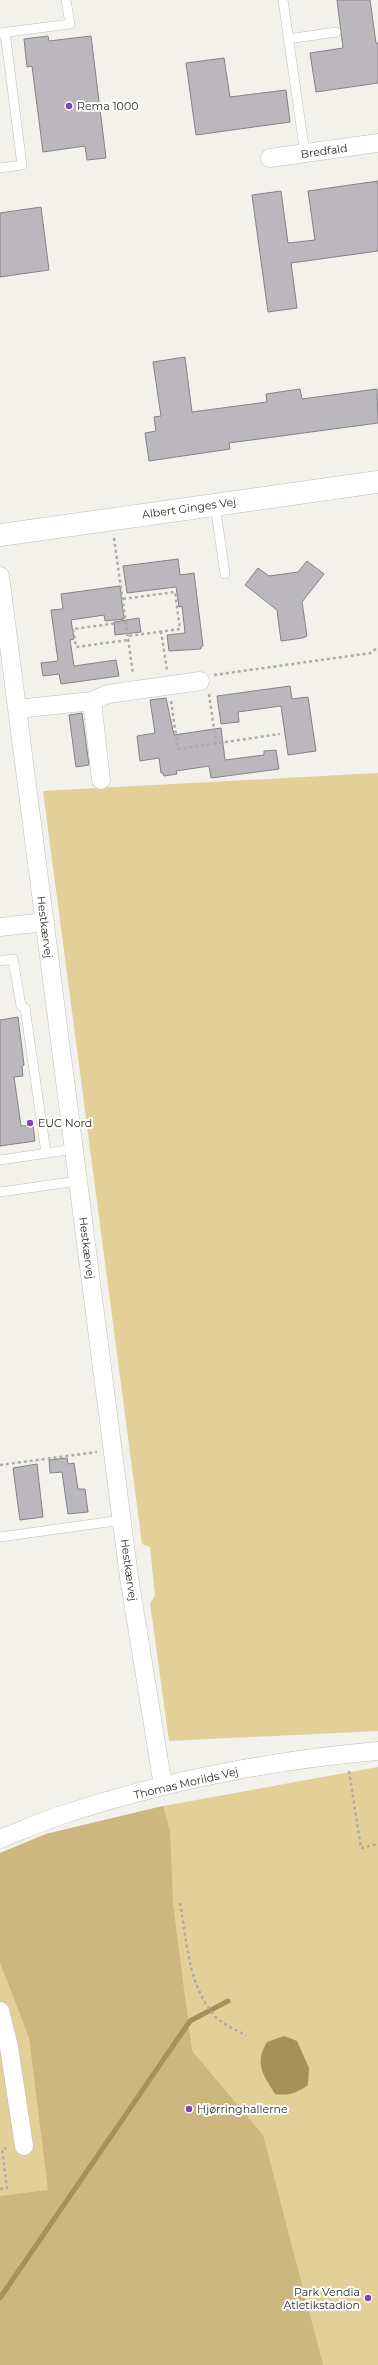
<svg xmlns="http://www.w3.org/2000/svg" width="378" height="2365" font-family="Montserrat,sans-serif">
<style>
.green{fill:#e3cf98}
.forest{fill:#ccb77e}
.water{fill:#a6915a}
.lines{fill:none;stroke-linecap:round;stroke-linejoin:round}
.stream{stroke:#a6915a;stroke-width:5}
.building{fill:#bab7bd;stroke:#858388}
.service-casing{stroke:#c0beb8;stroke-width:10}
.minor-casing{stroke:#c0beb8;stroke-width:19}
.tertiary-casing{stroke:#c0beb8;stroke-width:23}
.path{stroke:#adaca7;stroke-width:2.5;stroke-dasharray:3 3;stroke-linecap:butt}
.service{stroke:#fff;stroke-width:9}
.minor{stroke:#fff;stroke-width:18}
.tertiary{stroke:#fff;stroke-width:22}
.poi-dot{fill:#7f46bc;stroke:#fff;stroke-width:1.5}
.labels{text-anchor:middle;stroke-width:4;stroke-linejoin:round;paint-order:stroke}
.poi-label{font-size:11px;fill:#2d2c2a;stroke:#fff;text-anchor:start}
.street-label{font-size:11px;fill:#2d2c2a;stroke:#fff}
</style>
<rect width="100%" height="100%" fill="#f3f1eb"/>
<!-- green -->
<path class="green" d="M378 773V1731L169 1741 150 1603 155 1596 150 1547 142 1544 43 791Z
M378 1767V2365H0V1853L46 1834 163 1806Z"/>
<!-- forest -->
<path class="forest" d="M163 1806 170 1831 173 1904 192 2051 263 2135 323 2365H0V2196L48 2190 29 2037 0 1963V1853L46 1834Z"/>
<!-- water -->
<path class="water" d="M284 2036 297 2041 309 2068 308 2085C297 2093 289 2096 275 2094 263 2074 254 2064 267 2042Z"/>
<g class="lines">
<!-- stream -->
<path class="stream" d="M0 2298 190 2021 228 2001"/>
</g>
<!-- building -->
<path class="building" d="M337 0H370L376 43H378V83L316 92 310 53 343 48Z
M48 36 49 41 91 36 106 158 87 160 85 146 43 152 32 66 27 67 24 39Z
M224 58 230 97 286 90 290 122 196 135 186 63Z
M378 181V251L291 263 297 308 268 312 252 195 281 191 288 243 315 240 308 191Z
M41 207 49 270 0 277V213Z
M185 357 192 412 267 402 266 394 300 389 302 399 377 389 378 423 229 443 230 449 149 461 145 433 156 431 154 417 161 416 153 362Z
M178 559 180 575 194 573 203 646 201 647V649L169 651 167 635 185 633 182 606 179 607 176 587 127 593 123 566Z
M307 561 324 574 302 602 307 636 303 638 281 641 277 610 245 585 258 568 269 576 298 572Z
M120 586 124 619 105 621 104 615 71 620 74 639 70 640 74 666 116 660 119 676 61 684 59 674 43 676 41 663 58 661 51 610 63 609 61 594Z
M139 618 141 632 115 635 114 622Z
M290 686 292 699 308 697 316 751 288 755 281 706 238 712 239 722 221 724 217 696Z
M166 698 174 735 221 728 225 760 264 755V751L276 750 279 769 211 778 209 766 176 771 177 774 164 776 163 773H161L159 758 140 761 137 736 155 733 150 700Z
M82 713 89 765 76 767 69 715Z
M18 1017 24 1065 22 1066 23 1076 14 1077 21 1126 33 1125 35 1141 0 1146V1020Z
M67 1458 68 1464 74 1463 78 1489H85L88 1512 68 1514 62 1472 50 1473 49 1460Z
M37 1464 43 1517 20 1520 13 1468Z"/>
<g class="lines">
<!-- service casing -->
<g class="service-casing">
<path id="service" d="M283 0 305 154
M0 33 70 24 66 0
M288 39 336 32
M0 168 22 165 5 32
M215 505 225 574
M0 961 13 959 21 1006 25 1008 46 1153
M0 1160 74 1149
M0 1192 78 1181
M0 1537 122 1520"/>
</g>
<!-- minor casing -->
<g class="minor-casing">
<path id="minor" d="M270 158 378 143
M0 576 129 1577 163 1786
M92 701 108 694 200 681
M17 709 92 701 101 780
M0 927 45 922
M0 1839C23 1830 47 1819 71 1812 170 1780 275 1760 378 1751
M0 2011 9 2047 24 2146"/>
</g>
<!-- tertiary casing -->
<g class="tertiary-casing">
<path id="tertiary" d="M0 535 378 482"/>
</g>
<!-- path -->
<path class="path" d="M114 538 133 674
M123 599 175 592 180 629 128 636
M126 622 73 629 76 647 128 640
M161 631 167 670
M214 675 371 653 378 647
M209 694 216 743
M171 701 178 749 280 734
M0 1465 97 1452
M349 1771 361 1848 378 1844
M180 1903C187 1941 188 1986 215 2016 223 2025 237 2030 246 2036
M0 2189 7 2188 2 2149 8 2148"/>
<!-- service -->
<use href="#service" class="service"/>
<!-- minor -->
<use href="#minor" class="minor"/>
<!-- tertiary -->
<use href="#tertiary" class="tertiary"/>
</g>
<!-- markers -->
<g class="poi-dot">
<circle cx="69" cy="106" r="4"/>
<circle cx="30" cy="1123" r="4"/>
<circle cx="189" cy="2109" r="4"/>
<circle cx="368" cy="2298" r="4"/>
</g>
<g class="labels">
<!-- poi labels -->
<g class="poi-label">
<text x="77" y="110">Rema 1000</text>
<text x="38" y="1127">EUC Nord</text>
<text x="197" y="2113">Hjørringhallerne</text>
<text x="360" y="2296" text-anchor="end">Park Vendia<tspan x="360" dy="13">Atletikstadion</tspan></text>
</g>
<!-- street labels -->
<g class="street-label">
<text transform="translate(324 151) rotate(-8)" y="4">Bredfald</text>
<text transform="translate(189 508) rotate(-8)" y="4">Albert Ginges Vej</text>
<text transform="translate(45 927) rotate(83)" y="4">Hestkærvej</text>
<text transform="translate(87 1248) rotate(83)" y="4">Hestkærvej</text>
<text transform="translate(129 1570) rotate(82)" y="4">Hestkærvej</text>
<text transform="translate(186 1783) rotate(-13)" y="4">Thomas Morilds Vej</text>
</g>
</g>
</svg>
